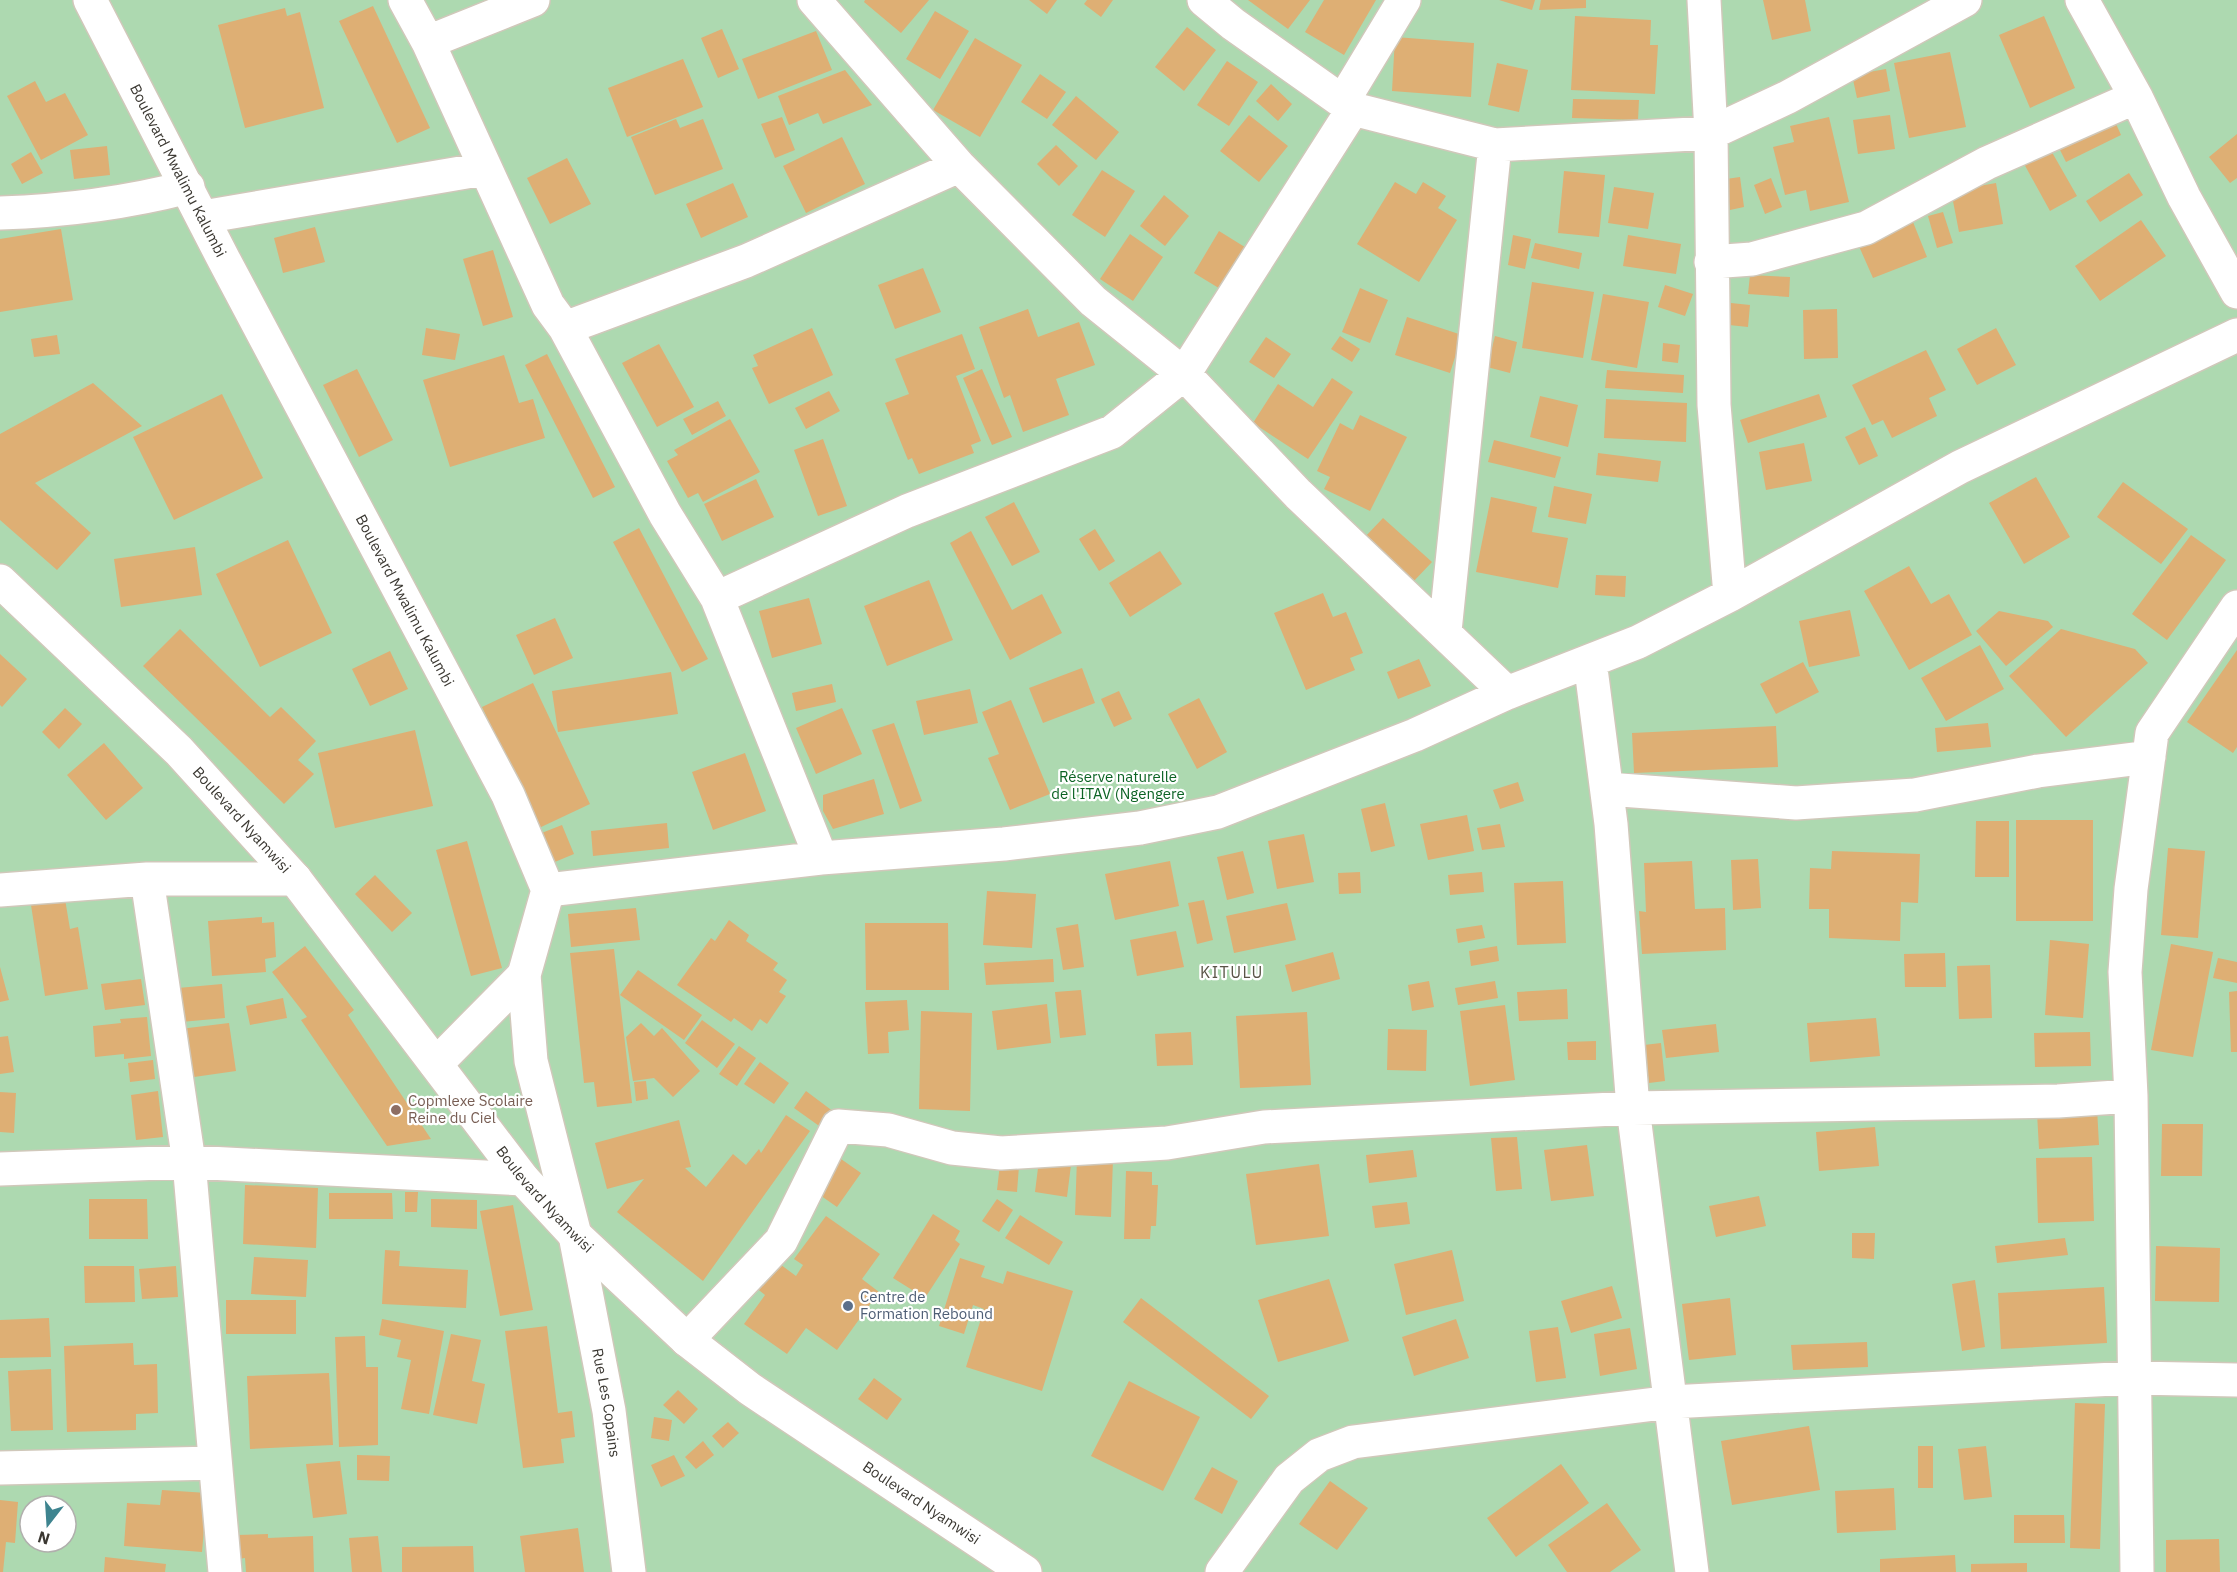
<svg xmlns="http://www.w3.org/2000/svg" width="2237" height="1572" font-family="'IBM Plex Sans',sans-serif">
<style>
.green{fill:#add9b0;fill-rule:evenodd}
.building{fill:#deaf74}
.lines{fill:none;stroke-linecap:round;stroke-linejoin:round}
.street-casing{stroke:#d0c8ba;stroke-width:36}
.secondary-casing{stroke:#d0c8ba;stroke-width:36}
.street{stroke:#fff;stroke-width:33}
.secondary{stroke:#fff;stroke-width:33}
.education-dot{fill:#8d6e63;stroke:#fff;stroke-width:2}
.service-dot{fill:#5c6f8a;stroke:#fff;stroke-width:2}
.labels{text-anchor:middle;stroke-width:4.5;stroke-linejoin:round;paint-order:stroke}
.street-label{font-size:15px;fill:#3b3832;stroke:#fff}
.park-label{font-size:15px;fill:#0c6324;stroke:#fff}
.education-label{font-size:15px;fill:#785e54;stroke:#fff;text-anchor:start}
.service-label{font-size:15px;fill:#4e5e75;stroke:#fff;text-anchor:start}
.neighbourhood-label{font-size:16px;letter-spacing:1.5px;fill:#5a5447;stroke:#fff}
</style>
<rect width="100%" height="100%" fill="#fef8ec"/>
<!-- green -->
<path class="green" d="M0 0H2237V1572H0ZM30 1506H66V1542H30Z"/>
<!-- building -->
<path class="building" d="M865 0H929L901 33 864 2Z
M1029 0H1057L1047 14Z
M1087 0H1113L1101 17 1084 4Z
M1248 0H1310L1288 29Z
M1324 0H1376L1344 55 1305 32Z
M1499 0H1535L1532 10Z
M1541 0H1586V8L1539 10Z
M1763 0H1805L1811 31 1772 40Z
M373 6 430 128 397 143 339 21Z
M285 8 287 16 300 12 324 108 245 128 218 25Z
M935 11 969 31 940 79 906 59Z
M1575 16 1651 20 1650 45H1658L1655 94 1571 90Z
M2044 16 2075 88 2030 108 1999 35Z
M1187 27 1216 50 1184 91 1155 67Z
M722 29 739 69 718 78 701 38Z
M816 31 832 70 758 99 742 59Z
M1395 37 1474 43 1471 97 1392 91Z
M975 38 1022 65 980 137 933 110Z
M1950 52 1966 127 1909 138 1894 63Z
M683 59 703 107 627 137 608 88Z
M1227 61 1258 82 1229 126 1197 105Z
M1497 63 1528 70 1519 112 1488 105Z
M1886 69 1890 91 1857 98 1852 75Z
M845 70 872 105 823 124 818 113 789 125 778 96Z
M1040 74 1066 92 1047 119 1021 102Z
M35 81 46 102 65 93 88 135 41 160 7 96Z
M1271 84 1292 104 1278 121 1256 101Z
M1076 96 1119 132 1096 160 1052 125Z
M1573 99 1639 100 1638 120 1572 118Z
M1249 115 1288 146 1259 182 1220 151Z
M1890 115 1895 149 1858 154 1853 120Z
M782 117 795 150 775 158 761 124Z
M1829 117 1849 202 1810 211 1806 190 1785 195 1773 147 1794 142 1790 126Z
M2113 117 2121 135 2066 162 2057 144Z
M676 119 680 128 703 119 723 169 655 195 631 137Z
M2237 134V178L2230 183 2209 157Z
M842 137 865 184 806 213 783 166Z
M1056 145 1078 166 1059 186 1037 164Z
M107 146 110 175 74 179 70 150Z
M2049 147 2077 196 2050 211 2023 162Z
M31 152 43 173 22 184 11 164Z
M567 158 591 204 550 224 527 178Z
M1102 170 1135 191 1105 237 1072 215Z
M1564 171 1605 175 1599 237 1558 233Z
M2129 173 2143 195 2100 222 2086 201Z
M1740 177 1744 207 1730 210 1726 179Z
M1771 178 1782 207 1765 214 1754 185Z
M1395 182 1416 194 1423 182 1446 196 1438 208 1457 220 1419 282 1357 244Z
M733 183 748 217 701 238 686 204Z
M1996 183 2003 224 1959 232 1951 191Z
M1614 187 1654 193 1648 229 1608 223Z
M1164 195 1189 216 1165 246 1140 226Z
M1943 212 1953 243 1937 248 1928 216Z
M2141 220 2166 256 2100 301 2075 266Z
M1913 222 1927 257 1873 278 1858 244Z
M315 227 325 262 283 273 274 238Z
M61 229 73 300 0 312V239Z
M1219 231 1248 249 1222 290 1194 273Z
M1130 234 1163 257 1133 301 1100 279Z
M1513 235 1531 239 1525 269 1508 265Z
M1628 235 1681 244 1676 274 1623 266Z
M1535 243 1582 253 1579 269 1531 258Z
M493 250 513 317 483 326 463 259Z
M923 268 941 312 895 329 878 285Z
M1750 275 1790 277 1789 297 1748 294Z
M1532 282 1594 292 1583 358 1522 348Z
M1665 285 1693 294 1685 316 1658 307Z
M1360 288 1388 300 1370 343 1342 332Z
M1603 294 1649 302 1637 368 1591 360Z
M1731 303 1750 305 1748 327 1729 325Z
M1028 309 1038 337 1079 322 1095 365 1056 379 1069 415 1023 432 1010 395 1004 398 979 327Z
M1837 309 1838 358 1804 359 1803 310Z
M1407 317 1462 335 1450 373 1395 355Z
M426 328 460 334 455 360 422 355Z
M812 328 833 375 769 404 752 368 758 366 753 355Z
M1996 328 2016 365 1977 385 1957 349Z
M962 334 975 369 956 376 981 441 971 445 974 453 919 474 912 458 908 460 885 403 909 394 895 359Z
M57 335 60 354 34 357 31 339Z
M1340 336 1360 349 1352 362 1331 349Z
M1495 336 1517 342 1510 373 1487 367Z
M1266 337 1291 354 1274 378 1249 362Z
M1663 343 1680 345 1678 363 1662 361Z
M659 344 694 407 657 427 622 363Z
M1926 350 1946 390 1929 398 1937 416 1892 438 1883 420 1872 425 1852 385Z
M547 354 615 487 593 498 525 365Z
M504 355 519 403 533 399 545 438 450 467 423 380Z
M357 369 393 440 359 457 323 385Z
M982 369 1012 437 992 445 963 378Z
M1607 370 1684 375 1683 393 1605 388Z
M1332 378 1353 392 1308 459 1253 423 1278 384 1313 407Z
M93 383 142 426 35 483 91 533 57 570 0 520V434Z
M829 391 840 411 806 429 795 408Z
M222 394 263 478 174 520 133 437Z
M1819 394 1827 417 1748 443 1740 420Z
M1540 396 1578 405 1568 447 1530 437Z
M1606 399 1687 403 1686 442 1604 438Z
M718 401 726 416 692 435 683 419Z
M1360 415 1407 437 1370 511 1324 489 1330 477 1317 471 1340 423 1353 430Z
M730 419 760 472 703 502 698 493 688 498 667 461 678 455 674 450Z
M1865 427 1878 456 1859 465 1845 437Z
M823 439 847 506 818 516 794 450Z
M1494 440 1561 457 1555 478 1488 462Z
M1804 443 1812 481 1766 490 1759 452Z
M1598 453 1661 461 1658 482 1596 475Z
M2036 477 2070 537 2024 564 1989 503Z
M756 479 774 517 722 541 704 504Z
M2123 482 2188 529 2161 564 2097 517Z
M1554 486 1592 494 1586 524 1548 517Z
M1491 497 1537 507 1532 532 1568 538 1558 588 1476 572Z
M1014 502 1040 552 1012 566 985 517Z
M1383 518 1432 562 1413 582 1364 538Z
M639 528 708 659 682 672 613 542Z
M1095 529 1115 561 1099 571 1079 539Z
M971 531 1012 610 1042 594 1062 633 1010 660 950 543Z
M2191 535 2226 560 2167 640 2132 614Z
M288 540 332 633 260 667 216 574Z
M195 547 202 595 121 607 114 559Z
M1160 551 1182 584 1130 617 1109 583Z
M1909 566 1931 604 1949 594 1972 635 1909 670 1864 591Z
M1596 575 1626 576 1625 597 1595 595Z
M929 580 953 640 887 666 864 606Z
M1323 593 1333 617 1346 612 1363 653 1350 658 1355 670 1306 690 1274 613Z
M809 598 822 644 772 658 759 611Z
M1850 610 1860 656 1809 667 1799 621Z
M1999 611 2048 621 2053 627 2006 666 1976 631Z
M555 618 573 658 534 675 516 635Z
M180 629 270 717 281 707 316 741 298 760 314 774 284 804 143 666Z
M2061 629 2135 649 2148 663 2066 737 2009 676Z
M1980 645 2004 689 1946 721 1921 678Z
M2237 650V747L2233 753 2187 722Z
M390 651 408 689 370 706 352 669Z
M0 654 27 679 2 707 0 705Z
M1419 659 1431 686 1398 699 1387 672Z
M1803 662 1819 692 1776 714 1760 684Z
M1082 668 1095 703 1043 723 1029 688Z
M671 672 678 714 558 732 552 691Z
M533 683 590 804 539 828 482 707Z
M832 684 836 702 796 711 792 693Z
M970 689 978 723 924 735 916 701Z
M1119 691 1132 719 1114 727 1101 699Z
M1199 698 1227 752 1197 769 1168 714Z
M1011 700 1050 794 1010 810 988 758 999 754 982 712Z
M65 708 82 724 59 749 42 732Z
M842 708 862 754 816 774 796 728Z
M894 723 922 801 900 809 872 730Z
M1988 723 1991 747 1937 752 1935 728Z
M1776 726 1778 767 1634 773 1632 733Z
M415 730 433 806 335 828 318 753Z
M104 743 143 788 106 820 67 775Z
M745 753 766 811 713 830 692 772Z
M874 779 884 814 833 829 823 811V795Z
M1518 782 1524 801 1500 809 1493 790Z
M1385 803 1395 846 1371 852 1361 809Z
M1467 815 1474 851 1428 860 1420 824Z
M2016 820H2093V921H2016Z
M1976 821H2009V877H1975Z
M667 823 669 848 593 856 591 831Z
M1500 824 1505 847 1482 850 1477 828Z
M562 825 574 854 550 864 539 834Z
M1304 834 1314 882 1277 889 1268 841Z
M467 841 502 968 471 976 436 850Z
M2168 848 2205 851 2198 938 2161 935Z
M1243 851 1254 893 1227 900 1217 857Z
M1832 851 1920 854 1918 903 1901 902 1900 941 1829 938V909H1809L1810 868 1831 869Z
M1758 859 1761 908 1733 910 1731 860Z
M1170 861 1179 906 1115 920 1105 874Z
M1692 861 1695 909 1725 908 1726 950 1642 954 1639 911 1646 912 1644 863Z
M1360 872 1361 893 1339 894 1338 873Z
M1482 872 1484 892 1450 895 1448 875Z
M375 875 412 913 392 932 355 894Z
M1563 881 1566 943 1517 945 1514 883Z
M987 891 1036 894 1032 948 983 945Z
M65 899 70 929 78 927 88 989 45 996 31 905Z
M1204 900 1213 940 1197 944 1188 903Z
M1287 903 1296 940 1234 953 1226 916Z
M636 908 640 940 571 947 568 914Z
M262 917V923L274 922 276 957 265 959 266 972 212 976 208 921Z
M729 920 749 935 746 941 778 963 773 970 787 980 779 992 786 996 767 1024 760 1019 752 1031 734 1018 731 1022 677 985 711 938 715 941Z
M865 923H948L949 990H866Z
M1078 924 1084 967 1063 970 1056 928Z
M1482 925 1485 938 1458 943 1456 929Z
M1176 931 1184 967 1137 976 1130 940Z
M2050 940 2089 944 2083 1018 2045 1015Z
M2171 944 2213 952 2193 1057 2151 1050Z
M305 946 354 1010 348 1015 431 1139 387 1146 301 1020 307 1017 272 972Z
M1497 946 1499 961 1471 966 1469 951Z
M614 949 632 1103 597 1107 594 1082 584 1083 570 953Z
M1333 952 1340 979 1292 992 1285 965Z
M1945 953 1946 987H1905L1904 954Z
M2218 958 2237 962V983L2213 978Z
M1053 959 1054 982 986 985 984 963Z
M1990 965 1992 1018 1959 1019 1957 966Z
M0 967 9 1000 0 1002Z
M638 970 702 1015 684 1040 620 995Z
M141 979 145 1005 105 1010 101 984Z
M1429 981 1434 1007 1412 1011 1408 985Z
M1495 981 1498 998 1458 1005 1455 988Z
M222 984 225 1018 181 1022 178 988Z
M1567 989 1568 1019 1519 1021 1517 992Z
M1081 990 1086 1035 1060 1038 1055 992Z
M2237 991V1052H2231L2229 992Z
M283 998 287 1018 250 1025 246 1006Z
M907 1000 909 1030 888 1032 889 1053 868 1054 865 1002Z
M1047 1004 1051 1043 997 1050 992 1011Z
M1505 1005 1515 1080 1470 1086 1460 1011Z
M921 1011 972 1013 970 1111 919 1109Z
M1307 1012 1311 1085 1240 1088 1236 1016Z
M147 1017 151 1056 124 1059V1054L95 1057 93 1026 121 1023 120 1019Z
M1876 1018 1880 1056 1810 1062 1807 1023Z
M702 1020 735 1044 717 1068 685 1043Z
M229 1023 236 1071 187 1078 180 1029Z
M641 1023 654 1036 662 1028 700 1071 673 1097 654 1078 633 1081 626 1037Z
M1716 1024 1719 1052 1666 1058 1662 1030Z
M1388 1029 1427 1030 1426 1071 1387 1070Z
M1191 1032 1193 1065 1157 1066 1155 1034Z
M2090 1032 2091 1066 2035 1067 2034 1033Z
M8 1036 14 1072 0 1074V1037Z
M1596 1041V1060H1568L1567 1042Z
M1661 1043 1665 1081 1649 1083 1644 1045Z
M739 1046 756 1058 737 1086 719 1074Z
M153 1060 155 1079 130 1082 128 1063Z
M760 1062 789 1083 774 1104 744 1084Z
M646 1081 648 1099 636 1101 634 1082Z
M158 1091 163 1137 136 1140 131 1095Z
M806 1091 834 1112 822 1128 794 1108Z
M0 1092 16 1093 14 1133 0 1132Z
M2097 1108 2099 1145 2039 1149 2037 1113Z
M786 1115 810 1131 703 1281 617 1212 644 1179 607 1189 595 1143 679 1120 691 1167 685 1168 706 1187 733 1154 746 1165 759 1149 761 1153Z
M2162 1124H2203L2202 1176H2161Z
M1875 1127 1879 1166 1819 1171 1816 1132Z
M1517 1137 1522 1189 1496 1191 1491 1138Z
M1587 1145 1594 1196 1551 1201 1544 1150Z
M1413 1150 1417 1177 1369 1183 1366 1155Z
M2092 1157 2094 1221 2038 1223 2036 1158Z
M1077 1158 1113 1159 1111 1217 1075 1215Z
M841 1159 861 1173 837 1207 817 1193Z
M1039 1160 1071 1165 1067 1197 1035 1192Z
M1000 1164 1019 1166 1017 1192 997 1190Z
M1319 1164 1329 1236 1256 1245 1246 1174Z
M1126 1171 1152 1172V1185H1158L1156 1226H1151L1150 1239H1124Z
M245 1185 318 1188 316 1248 243 1244Z
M405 1192H418L417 1212H405Z
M329 1193H392L393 1219H329Z
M1759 1196 1766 1226 1716 1237 1709 1206Z
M89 1199H147L148 1239H89Z
M431 1199 477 1200V1229L431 1227Z
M997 1199 1013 1210 999 1232 982 1221Z
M1407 1202 1410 1224 1375 1228 1372 1206Z
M513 1205 533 1310 500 1316 480 1211Z
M933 1214 960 1231 955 1240 960 1244 925 1298 893 1278Z
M1020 1215 1063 1242 1049 1265 1005 1238Z
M826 1216 880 1254 862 1279 879 1292 837 1350 806 1328 787 1354 744 1324 765 1295 754 1286 773 1259 796 1276 803 1265 794 1259Z
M1852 1233H1875L1874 1259 1852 1258Z
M2065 1238 2068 1255 1997 1263 1995 1246Z
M2156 1246 2220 1248 2219 1302 2155 1301Z
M385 1250 400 1251 399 1266 468 1270 466 1308 382 1304Z
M1452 1250 1464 1301 1406 1315 1394 1264Z
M254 1257 308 1260 306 1297 251 1294Z
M960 1258 985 1266 981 1277 1003 1284 1007 1271 1073 1291 1042 1391 966 1367 984 1309 973 1305 964 1334 939 1326Z
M84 1266H134L135 1302 85 1303Z
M176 1266 178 1297 142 1299 139 1269Z
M1329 1279 1349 1341 1278 1362 1258 1300Z
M1975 1280 1985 1347 1962 1351 1952 1284Z
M1612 1286 1622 1318 1571 1333 1561 1301Z
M2104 1287 2107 1343 2001 1349 1998 1293Z
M1141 1298 1269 1396 1251 1419 1123 1322Z
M1730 1298 1736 1355 1689 1360 1682 1304Z
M226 1300H296V1334H226Z
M49 1318 51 1357 0 1358V1320Z
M382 1319 444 1331 429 1414 401 1409 411 1360 397 1357 401 1340 379 1335Z
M1456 1319 1469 1358 1414 1376 1402 1337Z
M547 1326 558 1413 572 1411 575 1437 561 1439 564 1463 523 1468 505 1331Z
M1558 1327 1566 1378 1536 1382 1529 1331Z
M1630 1328 1637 1369 1600 1376 1594 1334Z
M451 1334 481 1340 472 1381 485 1384 477 1424 433 1415Z
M365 1336 366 1367H378V1445L339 1447 335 1337Z
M1867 1342 1868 1367 1793 1370 1791 1345Z
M133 1343 134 1365 157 1364 158 1413 136 1414V1430L67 1432 64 1346Z
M51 1369 53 1430 11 1431 8 1371Z
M329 1373 333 1445 250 1449 247 1376Z
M874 1378 902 1399 887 1420 858 1399Z
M1129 1381 1200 1417 1163 1491 1091 1456Z
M678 1390 698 1409 684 1424 663 1405Z
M2075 1403 2105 1404 2100 1549 2070 1548Z
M654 1417 672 1420 669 1441 651 1438Z
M728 1422 739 1433 723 1448 712 1436Z
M1809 1426 1820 1490 1732 1505 1721 1441Z
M703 1441 714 1455 696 1469 685 1457Z
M1918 1446H1933V1488H1918Z
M1986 1446 1992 1497 1964 1500 1958 1449Z
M357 1455 390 1456 389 1481 357 1480Z
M674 1455 685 1476 661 1487 651 1465Z
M340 1461 347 1514 313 1518 306 1464Z
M1561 1464 1589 1503 1516 1557 1487 1518Z
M1212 1467 1238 1481 1222 1514 1194 1499Z
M1330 1481 1368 1508 1337 1550 1299 1524Z
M1894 1488 1896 1530 1837 1533 1835 1491Z
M162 1490 207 1493 202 1552 124 1546 127 1503 160 1505Z
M0 1500 18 1502 15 1543 6 1542 3 1572H0Z
M1607 1503 1641 1550 1610 1572H1567L1548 1545Z
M2014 1515H2064L2065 1543H2014Z
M578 1528 584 1572H525L520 1536Z
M268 1534V1538L313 1536 314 1572H246L245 1558 238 1559 237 1535Z
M378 1536 382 1572H352L349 1538Z
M2219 1539 2220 1572H2166V1540Z
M473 1546 474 1572H402V1547Z
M1955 1555 1956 1572H1880V1559Z
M105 1557 166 1564 165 1572H104Z
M2027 1563V1572H1971V1564Z"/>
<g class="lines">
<!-- street casing -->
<g class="street-casing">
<path id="street" d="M405 0 428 42 548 305 565 328 665 514 717 598 821 858
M814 0 959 166 1093 301 1184 374 1298 494 1507 693
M1204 0 1233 24 1353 109 1495 145 1711 133 1788 97 1965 0
M1704 0 1711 133 1714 405 1730 595
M2082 0 2136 97 2184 197 2237 292
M428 42 533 0
M1343 101 1404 0
M0 213C64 211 126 203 188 187
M203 217 484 169
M1711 262 1752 259 1866 228 1987 163 2136 97
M565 328 746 261 959 166
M717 598 907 511 1112 432 1184 374 1353 109
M1445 631 1495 145
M1590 661 1611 824 1633 1108 1692 1572
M1607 789 1796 803 1915 795 2038 771 2149 757
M147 879 189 1162 225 1572
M0 890 147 879H295
M548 890 821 858 1004 844 1140 828 1218 812 1415 735 1507 693 1638 642 1730 595 1960 467 2237 335
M436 1064 524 975
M0 1169 189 1162 523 1179
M687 1340 781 1241 838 1126 888 1130 952 1148 1001 1153 1167 1143 1264 1127 1633 1108 2058 1101 2131 1096
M0 1468 215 1463
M1222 1572 1289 1479 1319 1455 1353 1442 1671 1402 2134 1378 2237 1380
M2137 1572 2131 1096 2125 972 2131 889 2152 733 2237 607"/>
</g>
<!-- secondary casing -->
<g class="secondary-casing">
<g id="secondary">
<path id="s1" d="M90 0 224 260 508 795 548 890 524 975 531 1061 575 1235 609 1411 629 1572"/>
<path id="s2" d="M0 581 179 751 295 879 523 1179 575 1235 687 1340 750 1389 1025 1572"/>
</g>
</g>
<!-- street -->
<use href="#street" class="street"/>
<!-- secondary -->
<use href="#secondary" class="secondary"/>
</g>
<!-- markers -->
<circle class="education-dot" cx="396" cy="1110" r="6"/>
<circle class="service-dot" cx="848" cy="1306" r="6"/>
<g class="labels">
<!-- street labels -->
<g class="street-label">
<text dy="5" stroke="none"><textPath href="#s1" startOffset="192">Boulevard Mwalimu Kalumbi</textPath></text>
<text dy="5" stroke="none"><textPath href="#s1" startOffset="678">Boulevard Mwalimu Kalumbi</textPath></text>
<text dy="5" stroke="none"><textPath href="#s2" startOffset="340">Boulevard Nyamwisi</textPath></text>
<text dy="5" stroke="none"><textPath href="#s2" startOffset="826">Boulevard Nyamwisi</textPath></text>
<text dy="5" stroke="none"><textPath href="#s1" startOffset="1526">Rue Les Copains</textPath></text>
<text dy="5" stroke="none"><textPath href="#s2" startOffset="1312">Boulevard Nyamwisi</textPath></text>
</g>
<!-- park labels -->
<g class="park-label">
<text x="1118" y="782">Réserve naturelle<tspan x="1118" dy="17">de l'ITAV (Ngengere</tspan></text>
</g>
<!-- education labels -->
<g class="education-label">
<text x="408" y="1106">Copmlexe Scolaire<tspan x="408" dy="17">Reine du Ciel</tspan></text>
</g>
<!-- service labels -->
<g class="service-label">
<text x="860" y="1302">Centre de<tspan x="860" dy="17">Formation Rebound</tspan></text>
</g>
<!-- neighbourhood labels -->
<g class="neighbourhood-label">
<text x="1232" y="978">KITULU</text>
</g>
</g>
<!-- north arrow -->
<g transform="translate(48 1524) rotate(197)"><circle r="28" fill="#ffffff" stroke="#b1afad" stroke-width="1.5"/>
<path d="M0-4.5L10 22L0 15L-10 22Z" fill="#3e848f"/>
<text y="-9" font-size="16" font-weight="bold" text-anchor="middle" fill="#3b3832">N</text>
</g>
</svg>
